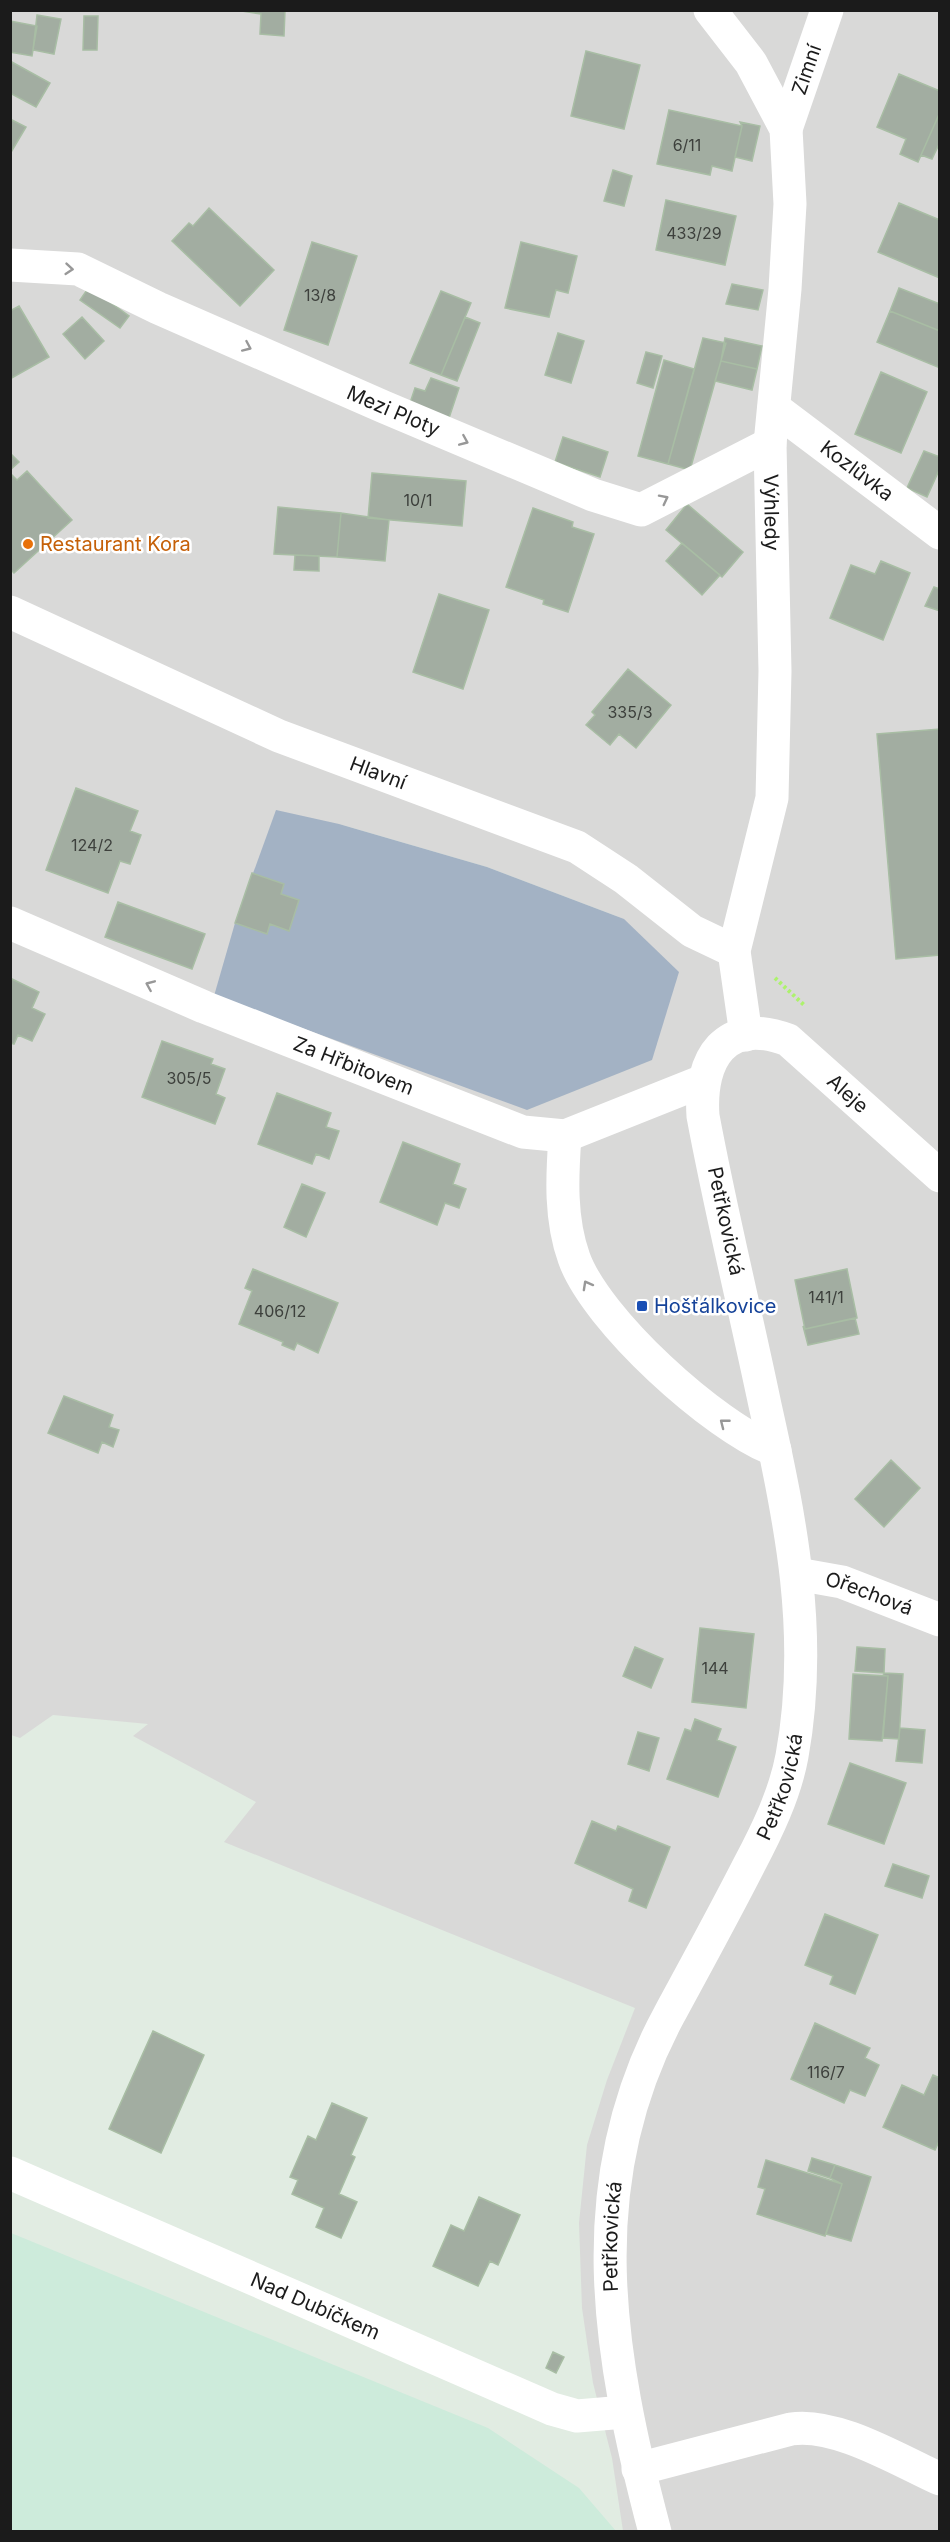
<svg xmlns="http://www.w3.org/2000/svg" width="950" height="2542" font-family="Inter,sans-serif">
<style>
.residential{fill:#d9d9d8;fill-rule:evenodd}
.farmland{fill:#cdebdb}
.cemetery{fill:#a3b2c4}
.building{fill:#a2ada1;stroke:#a8bda4;stroke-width:1.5}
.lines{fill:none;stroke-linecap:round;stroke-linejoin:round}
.path{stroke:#adf26c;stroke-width:4;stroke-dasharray:3 3;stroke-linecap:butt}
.minor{stroke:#fff;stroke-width:33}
.oneway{stroke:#989898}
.food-dot{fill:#e8710a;stroke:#fff;stroke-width:2}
.transit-dot{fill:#1a4fb4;stroke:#fff;stroke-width:2}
.labels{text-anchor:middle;stroke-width:5;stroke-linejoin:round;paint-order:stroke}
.number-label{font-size:16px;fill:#3d403c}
.street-label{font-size:20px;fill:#1b1b1b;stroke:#fff}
.food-label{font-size:20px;fill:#c56008;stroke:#fff;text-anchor:start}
.transit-label{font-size:20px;fill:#164399;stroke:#fff;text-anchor:start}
</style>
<rect width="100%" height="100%" fill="#e1ece2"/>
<!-- residential -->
<path class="residential" d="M10 11H939V2531H623L612 2458 593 2383 582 2308 579 2223 587 2145 607 2080 635 2008 224 1842 256 1802 133 1736 148 1724 53 1715 20 1738 11 1735ZM339 824 487 867 624 919Z"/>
<!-- farmland -->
<path class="farmland" d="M11 2233 488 2428 579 2488 616 2531H11Z"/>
<!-- cemetery -->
<path class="cemetery" d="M276 810 339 824 487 867 624 919 679 972 652 1060 527 1110 214 996 235 923Z"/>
<!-- building -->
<path class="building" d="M235 10H285L284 36 260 34 261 14Z
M37 15 61 19 54 54 33 50Z
M84 16H98L97 50H83Z
M10 21 37 26 32 56 10 52Z
M586 51 640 65 624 129 571 116Z
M10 61 50 83 36 107 10 93Z
M899 74 940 91V112L918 162 900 154 906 139 877 127Z
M669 110 742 126 732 171 712 166 710 175 657 164Z
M940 112V142L932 159 921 155Z
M10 119 26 127 10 154Z
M740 122 760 126 752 161 735 157 742 126Z
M613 170 632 176 624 206 604 201Z
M666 200 736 216 725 265 656 250Z
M899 203 940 220V278L878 252Z
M209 208 274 270 240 306 172 241 189 223 193 226Z
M312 242 357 256 328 345 284 330Z
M521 242 577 256 568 293 556 290 549 317 505 308Z
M732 284 763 290 758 310 726 304Z
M89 287 129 316 120 328 80 300Z
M899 288 940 304V331L890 311Z
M441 291 471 303 441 375 410 363Z
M19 306 49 357 10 379V311Z
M890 311 940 331V368L877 342Z
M82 317 104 341 85 359 63 334Z
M465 317 480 323 457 381 441 375Z
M558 333 584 341 571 383 545 375Z
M703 338 726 343 690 470 668 464Z
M725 338 762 346 757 369 721 361Z
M646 352 662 356 653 388 637 383Z
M664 360 694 369 668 464 638 456Z
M721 361 757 369 752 390 715 381Z
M881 372 927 392 901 453 855 434Z
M431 378 459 388 448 421 409 406 415 388 425 391Z
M563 437 608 452 600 477 555 462Z
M924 451 940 457V468L927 497 907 488Z
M10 453 19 462 10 470Z
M27 471 72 520 14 573 10 569V473L17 480Z
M372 473 466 481 462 526 368 518Z
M687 504 743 552 722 577 666 530Z
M278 507 341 513 337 557 274 554Z
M533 508 573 522 572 527 594 534 568 612 543 604 544 600 506 587Z
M341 513 389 520 385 561 337 557Z
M682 543 720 575 702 595 666 561Z
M295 555 319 556V571L294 570Z
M881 561 910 573 883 640 830 618 851 565 875 574Z
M934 587 940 589V611L925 606Z
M439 594 489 610 463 689 413 672Z
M628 669 671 705 636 748 619 734 610 745 586 725 595 715 592 712Z
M940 729V955L896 959 877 734Z
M76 788 138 811 130 831 141 835 130 864 120 861 108 893 46 870Z
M252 873 284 884 281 894 299 900 289 931 270 924 267 934 235 923Z
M118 902 205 934 192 969 105 937Z
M10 978 39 992 32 1008 45 1014 32 1041 18 1035 14 1044 10 1043Z
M162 1041 213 1059 211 1064 225 1069 216 1094 225 1098 215 1124 142 1097Z
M277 1093 331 1113 326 1127 339 1131 329 1159 316 1154 312 1164 258 1144Z
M403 1142 460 1164 453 1184 466 1189 459 1208 445 1203 437 1225 380 1202Z
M302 1184 325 1193 306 1237 284 1227Z
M253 1269 338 1303 318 1353 297 1343 294 1350 282 1345 283 1342 239 1324 252 1291 245 1288Z
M847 1269 857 1318 805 1329 795 1280Z
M855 1318 859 1334 808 1345 803 1326 805 1329Z
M64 1396 113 1415 109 1427 119 1430 113 1447 102 1442 98 1453 48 1433Z
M891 1460 920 1488 884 1527 855 1499Z
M700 1628 754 1634 746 1708 692 1702Z
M635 1647 663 1659 651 1688 623 1676Z
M857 1647 885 1649 884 1673 855 1671Z
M884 1673 903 1674 899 1739 883 1738 888 1676H883Z
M853 1674 888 1676 882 1741 849 1739Z
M695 1719 721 1729 717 1740 736 1747 718 1797 667 1779 685 1729 691 1731Z
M900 1728 925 1730 922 1763 896 1761Z
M638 1732 659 1738 649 1771 628 1764Z
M850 1763 906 1783 884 1844 828 1824Z
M592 1821 616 1831 618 1826 670 1847 646 1908 629 1901 633 1889 575 1863Z
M893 1864 929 1876 922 1898 885 1886Z
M825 1914 878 1935 855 1994 830 1984 833 1976 805 1965Z
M815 2023 870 2048 865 2058 879 2065 865 2096 850 2090 844 2103 791 2079Z
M153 2031 204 2055 161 2153 109 2129Z
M933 2075 940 2078V2139L935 2150 883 2127 902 2085 924 2095Z
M332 2103 367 2118 351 2155 355 2157 339 2194 357 2202 341 2238 316 2227 324 2208 292 2194 298 2180 290 2177 308 2136 316 2140Z
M812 2158 835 2165 830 2178 808 2171Z
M766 2160 842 2184 825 2236 757 2214 765 2189 758 2187Z
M835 2165 871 2177 851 2241 826 2234 842 2184 830 2178Z
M479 2197 520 2215 498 2265 490 2261 478 2286 433 2266 451 2225 464 2231Z
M553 2352 564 2357 556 2373 546 2368Z"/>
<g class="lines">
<!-- path -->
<path class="path" d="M775 978 804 1005"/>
<!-- minor -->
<g class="minor">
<path id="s1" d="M710 10 751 63 786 129 790 204 785 289 770 444 775 671 772 798 734 951 746 1035"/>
<path id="s2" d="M786 129 827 10"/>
<path id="s3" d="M10 265 78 269 158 308 384 407 593 495 641 510 770 444"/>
<path id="s4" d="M774 408 940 533"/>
<path id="s5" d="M10 612 279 736 577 847 626 879 692 931 734 951"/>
<path id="s6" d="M10 923 204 1007 523 1132 565 1136 703 1081"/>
<path d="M565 1136C562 1177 560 1219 574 1258 596 1320 714 1427 775 1450"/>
<path id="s7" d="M797 1574 842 1582 940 1620"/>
<path id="s8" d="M10 2173 552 2409 577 2416 625 2412"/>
<path d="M638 2469 791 2429C836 2422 898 2460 940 2479"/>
<path id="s9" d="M655 2532C608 2355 578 2183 669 2015 696 1965 723 1916 749 1865 767 1831 785 1794 792 1756 814 1636 791 1521 765 1405 745 1309 721 1213 703 1116 699 1059 725 1016 788 1040L940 1176"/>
</g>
</g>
<!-- one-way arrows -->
<defs><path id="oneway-chevron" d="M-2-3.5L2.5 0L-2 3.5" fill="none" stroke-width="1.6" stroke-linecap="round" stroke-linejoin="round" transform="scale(1.5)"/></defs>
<g class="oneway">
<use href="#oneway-chevron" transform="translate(69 269) rotate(5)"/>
<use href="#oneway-chevron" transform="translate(247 347) rotate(24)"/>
<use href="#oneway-chevron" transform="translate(464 441) rotate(23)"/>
<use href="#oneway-chevron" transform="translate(664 499) rotate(-27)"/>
<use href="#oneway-chevron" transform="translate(150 985) rotate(-157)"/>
<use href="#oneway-chevron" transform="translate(587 1285) rotate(-119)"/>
<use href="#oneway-chevron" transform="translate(724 1423) rotate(-142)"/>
</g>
<!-- markers -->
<circle class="food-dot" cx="28" cy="544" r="6"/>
<rect class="transit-dot" x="636" y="1300" width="12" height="12" rx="3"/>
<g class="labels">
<!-- number labels -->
<g class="number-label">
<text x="687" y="151">6/11</text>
<text x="694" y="239">433/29</text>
<text x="320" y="301">13/8</text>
<text x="418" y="506">10/1</text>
<text x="630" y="718">335/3</text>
<text x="92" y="851">124/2</text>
<text x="189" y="1084">305/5</text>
<text x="826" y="1303">141/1</text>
<text x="280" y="1317">406/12</text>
<text x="715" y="1674">144</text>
<text x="826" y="2078">116/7</text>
</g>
<!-- street labels -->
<g class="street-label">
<text dy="7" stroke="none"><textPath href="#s2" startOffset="63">Zimní</textPath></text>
<text dy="7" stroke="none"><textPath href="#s3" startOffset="414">Mezi Ploty</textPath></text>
<text dy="7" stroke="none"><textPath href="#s4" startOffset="104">Kozlůvka</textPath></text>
<text dy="7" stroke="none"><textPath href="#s1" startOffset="526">Výhledy</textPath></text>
<text dy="7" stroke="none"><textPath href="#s5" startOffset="402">Hlavní</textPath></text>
<text dy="7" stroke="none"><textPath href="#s6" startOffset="372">Za Hřbitovem</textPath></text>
<text dy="7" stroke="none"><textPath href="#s9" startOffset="1694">Aleje</textPath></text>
<text transform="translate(726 1221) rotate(78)" y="7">Petřkovická</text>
<text dy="7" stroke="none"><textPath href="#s7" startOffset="75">Ořechová</textPath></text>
<text dy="7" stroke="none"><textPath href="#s9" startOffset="786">Petřkovická</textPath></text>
<text dy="7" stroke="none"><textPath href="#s9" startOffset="300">Petřkovická</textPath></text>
<text dy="7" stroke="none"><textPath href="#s8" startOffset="333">Nad Dubíčkem</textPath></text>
</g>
<!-- food labels -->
<g class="food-label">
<text x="40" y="551">Restaurant Kora</text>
</g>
<!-- transit labels -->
<g class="transit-label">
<text x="654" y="1313">Hošťálkovice</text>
</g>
</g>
<!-- border -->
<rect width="950" height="2542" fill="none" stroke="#1b1b1b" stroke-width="24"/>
</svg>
